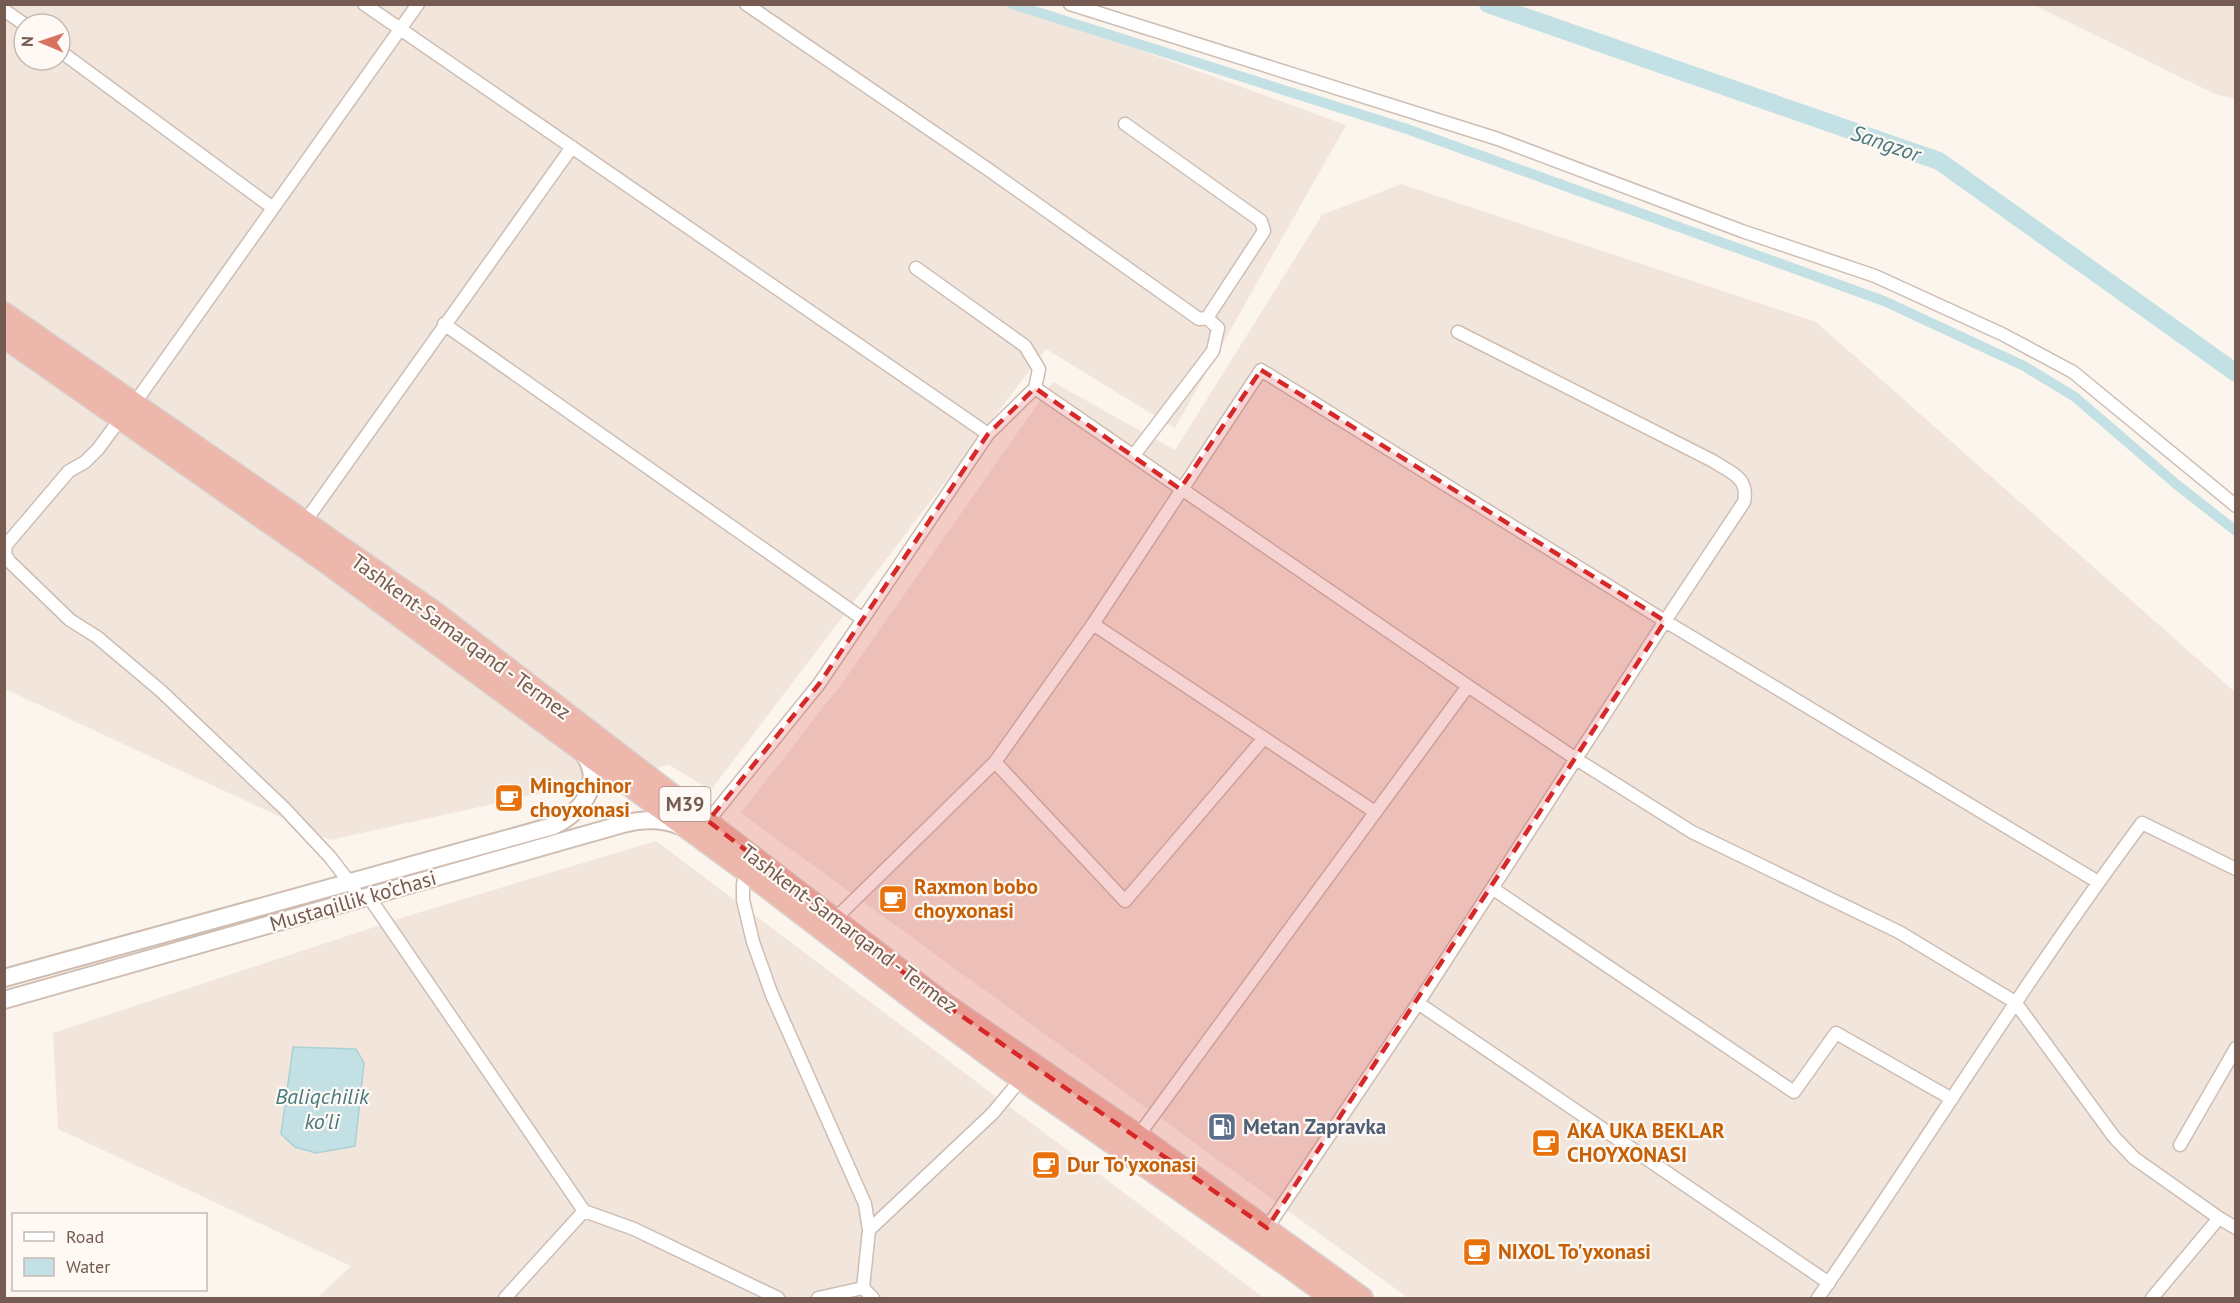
<svg xmlns="http://www.w3.org/2000/svg" width="2240" height="1303" font-family="'PT Sans',sans-serif">
<style>
.residential{fill:#f2e6dc;fill-rule:evenodd}
.water{fill:#c3e1e4;stroke:#aad1d4;stroke-width:1.5}
.lines{fill:none;stroke-linecap:round;stroke-linejoin:round}
.canal{stroke:#c3e1e4;stroke-width:10}
.river{stroke:#c3e1e4;stroke-width:18}
.street-casing{stroke:#cdbdb3;stroke-width:15}
.secondary-casing{stroke:#cfbdb1;stroke-width:20}
.highway-casing{stroke:#d8d1ce;stroke-width:24}
.street{stroke:#fff;stroke-width:12}
.secondary{stroke:#fff;stroke-width:16}
.highway{stroke:#eeb7ab;stroke-width:21}
.marked{fill:#d62828;fill-opacity:0.2;stroke:#d62828;stroke-width:4.5;stroke-dasharray:12 8;stroke-linejoin:round}
.labels{text-anchor:middle;stroke-width:4.5;stroke-linejoin:round;paint-order:stroke}
.shield{fill:#fef9f4;stroke:#9e8a82;stroke-width:1.5}
.shield-label{font-size:20px;font-weight:bold;fill:#755b51}
.street-label{font-size:21px;fill:#755b51;stroke:#fef9f4}
.food-label{font-size:21px;font-weight:bold;fill:#c56008;stroke:#fef9f4;text-anchor:start}
.service-label{font-size:21px;font-weight:bold;fill:#4e5e75;stroke:#fef9f4;text-anchor:start}
.water-label{font-size:22px;font-style:italic;fill:#497a7f;stroke:#fef9f4}
</style>
<rect width="100%" height="100%" fill="#fbf5ed"/>
<!-- residential -->
<path class="residential" d="M5 5H1016L1346 125 1175 428 1046 349 711 790 669 765 330 840 5 689ZM24 24H60V60H24Z
M2034 5H2235V99L2215 94Z
M1401 184 1816 322 2235 692V1298H1408L741 813 843 682 1053 382 1175 450 1322 215Z
M656 841 1264 1298H317L351 1266 58 1129 53 1033 417 913Z"/>
<!-- water -->
<path class="water" d="M293 1047 356 1049 364 1063 355 1146 316 1153 295 1147 281 1134Z"/>
<g class="lines">
<!-- canal -->
<path class="canal" d="M1012 4 1407 129 1884 301 2024 366 2075 397 2176 484 2236 531"/>
<!-- river -->
<path class="river" d="M1488 4 1939 161 2236 373"/>
<!-- street casing -->
<g class="street-casing">
<path id="street" d="M364 4 988 434
M746 4 989 170 1199 319 1207 318 1264 231 1261 221 1125 124
M1070 4 1498 139 1742 231 1875 276 2002 334 2073 372 2236 506
M4 10 24 24
M60 51 273 208
M916 268 1025 346 1039 369 1035 388
M444 324 863 619
M134 404 418 4
M121 418 98 449 85 462 69 471 6 545 5 554 9 561 70 620 97 637 161 691 284 808 330 857 350 883 360 899
M1134 455 1213 351 1218 328 1207 318
M304 523 572 147
M1093 624 1375 812
M995 762 1125 901 1264 738
M708 821 819 684 988 434 1035 388 1468 686 1576 759 1692 832 1899 932 2015 1002 2114 1137 2134 1158 2219 1218
M746 871 743 884V900L753 942 772 995 865 1204 869 1230 863 1288 818 1298
M1492 888 1794 1092 1836 1033 1952 1099
M369 897 584 1211 505 1298
M835 919 995 762 1093 624 1261 370 1665 621 2098 882
M1418 1003 1829 1283
M1138 1136 1468 686
M2180 1145 2236 1048
M584 1211 634 1229 778 1298
M1267 1228 1418 1003 1665 621 1744 502C1749 477 1731 473 1713 461L1458 332
M869 1230 993 1113 1021 1079
M863 1288 873 1298
M1818 1298C1927 1141 2027 977 2142 823L2236 869
M2152 1298 2219 1218 2236 1228"/>
</g>
<!-- secondary casing -->
<g class="secondary-casing">
<path id="secondary" d="M4 978 553 826C582 812 606 782 582 752
M4 1000 623 824C643 819 661 818 680 826"/>
</g>
<!-- highway casing -->
<g class="highway-casing">
<path id="highway" d="M4 313 433 611 943 1003 1138 1136 1362 1298
M4 337 330 565 746 871 930 1012 1021 1079 1288 1266 1332 1298"/>
</g>
<!-- street -->
<use href="#street" class="street"/>
<!-- secondary -->
<use href="#secondary" class="secondary"/>
<!-- highway -->
<use href="#highway" class="highway"/>
</g>
<!-- marked area -->
<path class="marked" d="M1261 370 1665 621 1267 1228 943 1003 708 821 819 684 988 434 1035 388 1180 489Z"/>
<!-- icons -->
<defs>
<g id="cafe-square" transform="scale(1.5)"><rect x="-9" y="-9" width="18" height="18" rx="4" fill="#e8710a" stroke="#fef9f4"/><path d="M-5.5-4.5H6V0H3Q3 3.5 0 3.5H-2.5Q-5.5 3.5-5.5 0ZM3-3.2v2h1.7v-2ZM-6 4.5H4V6H-6Z" fill="#fff"/></g>
<g id="fuel-square" transform="scale(1.5)"><rect x="-9" y="-9" width="18" height="18" rx="4" fill="#5c6f8a" stroke="#fef9f4"/><path d="M-5.5-6h7V0h2V4h1.3V-2.5L3-4.5l.8-.8L6-3V5H2.5V1h-1V6h-7ZM-4.2-4.7v3.2H.2V-4.7Z" fill="#fff"/></g>
</defs>
<g fill-rule="evenodd">
<use href="#cafe-square" x="509" y="798"/>
<use href="#cafe-square" x="893" y="899"/>
<use href="#fuel-square" x="1222" y="1127"/>
<use href="#cafe-square" x="1546" y="1143"/>
<use href="#cafe-square" x="1046" y="1165"/>
<use href="#cafe-square" x="1477" y="1252"/>
</g>
<g class="labels">
<!-- shield labels -->
<rect class="shield" x="659.5" y="787" width="51" height="34" rx="4.5"/>
<g class="shield-label">
<text x="685" y="811">M39</text>
</g>
<!-- street labels -->
<g class="street-label">
<text transform="translate(461 637) rotate(36)" y="7">Tashkent-Samarqand - Termez</text>
<text transform="translate(353 901) rotate(-16)" y="7">Mustaqillik ko’chasi</text>
<text transform="translate(849 929) rotate(37)" y="7">Tashkent-Samarqand - Termez</text>
</g>
<!-- food labels -->
<g class="food-label">
<text x="530" y="793">Mingchinor<tspan x="530" dy="24">choyxonasi</tspan></text>
<text x="914" y="894">Raxmon bobo<tspan x="914" dy="24">choyxonasi</tspan></text>
<text x="1567" y="1138">AKA UKA BEKLAR<tspan x="1567" dy="24">CHOYXONASI</tspan></text>
<text x="1067" y="1172">Dur To'yxonasi</text>
<text x="1498" y="1259">NIXOL To'yxonasi</text>
</g>
<!-- service labels -->
<g class="service-label">
<text x="1243" y="1134">Metan Zapravka</text>
</g>
<!-- water labels -->
<g class="water-label">
<text transform="translate(1886 143) rotate(19)" y="8">Sangzor</text>
<text x="322" y="1104">Baliqchilik<tspan x="322" dy="25">ko'li</tspan></text>
</g>
</g>
<!-- border -->
<rect width="2240" height="1303" fill="none" stroke="#755b51" stroke-width="12"/>
<!-- legend -->
<rect x="12" y="1213" width="195" height="78" fill="#fef9f4" stroke="#c7bab3" stroke-width="1.5"/>
<rect x="24" y="1232" width="30" height="9" fill="#ffffff" stroke="#c7bab3" stroke-width="1.5"/>
<text x="66" y="1243" font-size="18" fill="#755b51">Road</text>
<rect x="24" y="1258" width="30" height="18" fill="#c3e1e4" stroke="#c7bab3" stroke-width="1.5"/>
<text x="66" y="1273" font-size="18" fill="#755b51">Water</text>
<!-- north arrow -->
<g transform="translate(42 42) rotate(272)"><circle r="28" fill="#fef9f4" stroke="#c7bab3" stroke-width="1.5"/>
<path d="M0-4.5L10 22L0 15L-10 22Z" fill="#d87160"/>
<text y="-9" font-size="16" font-weight="bold" text-anchor="middle" fill="#755b51">N</text>
</g>
</svg>
